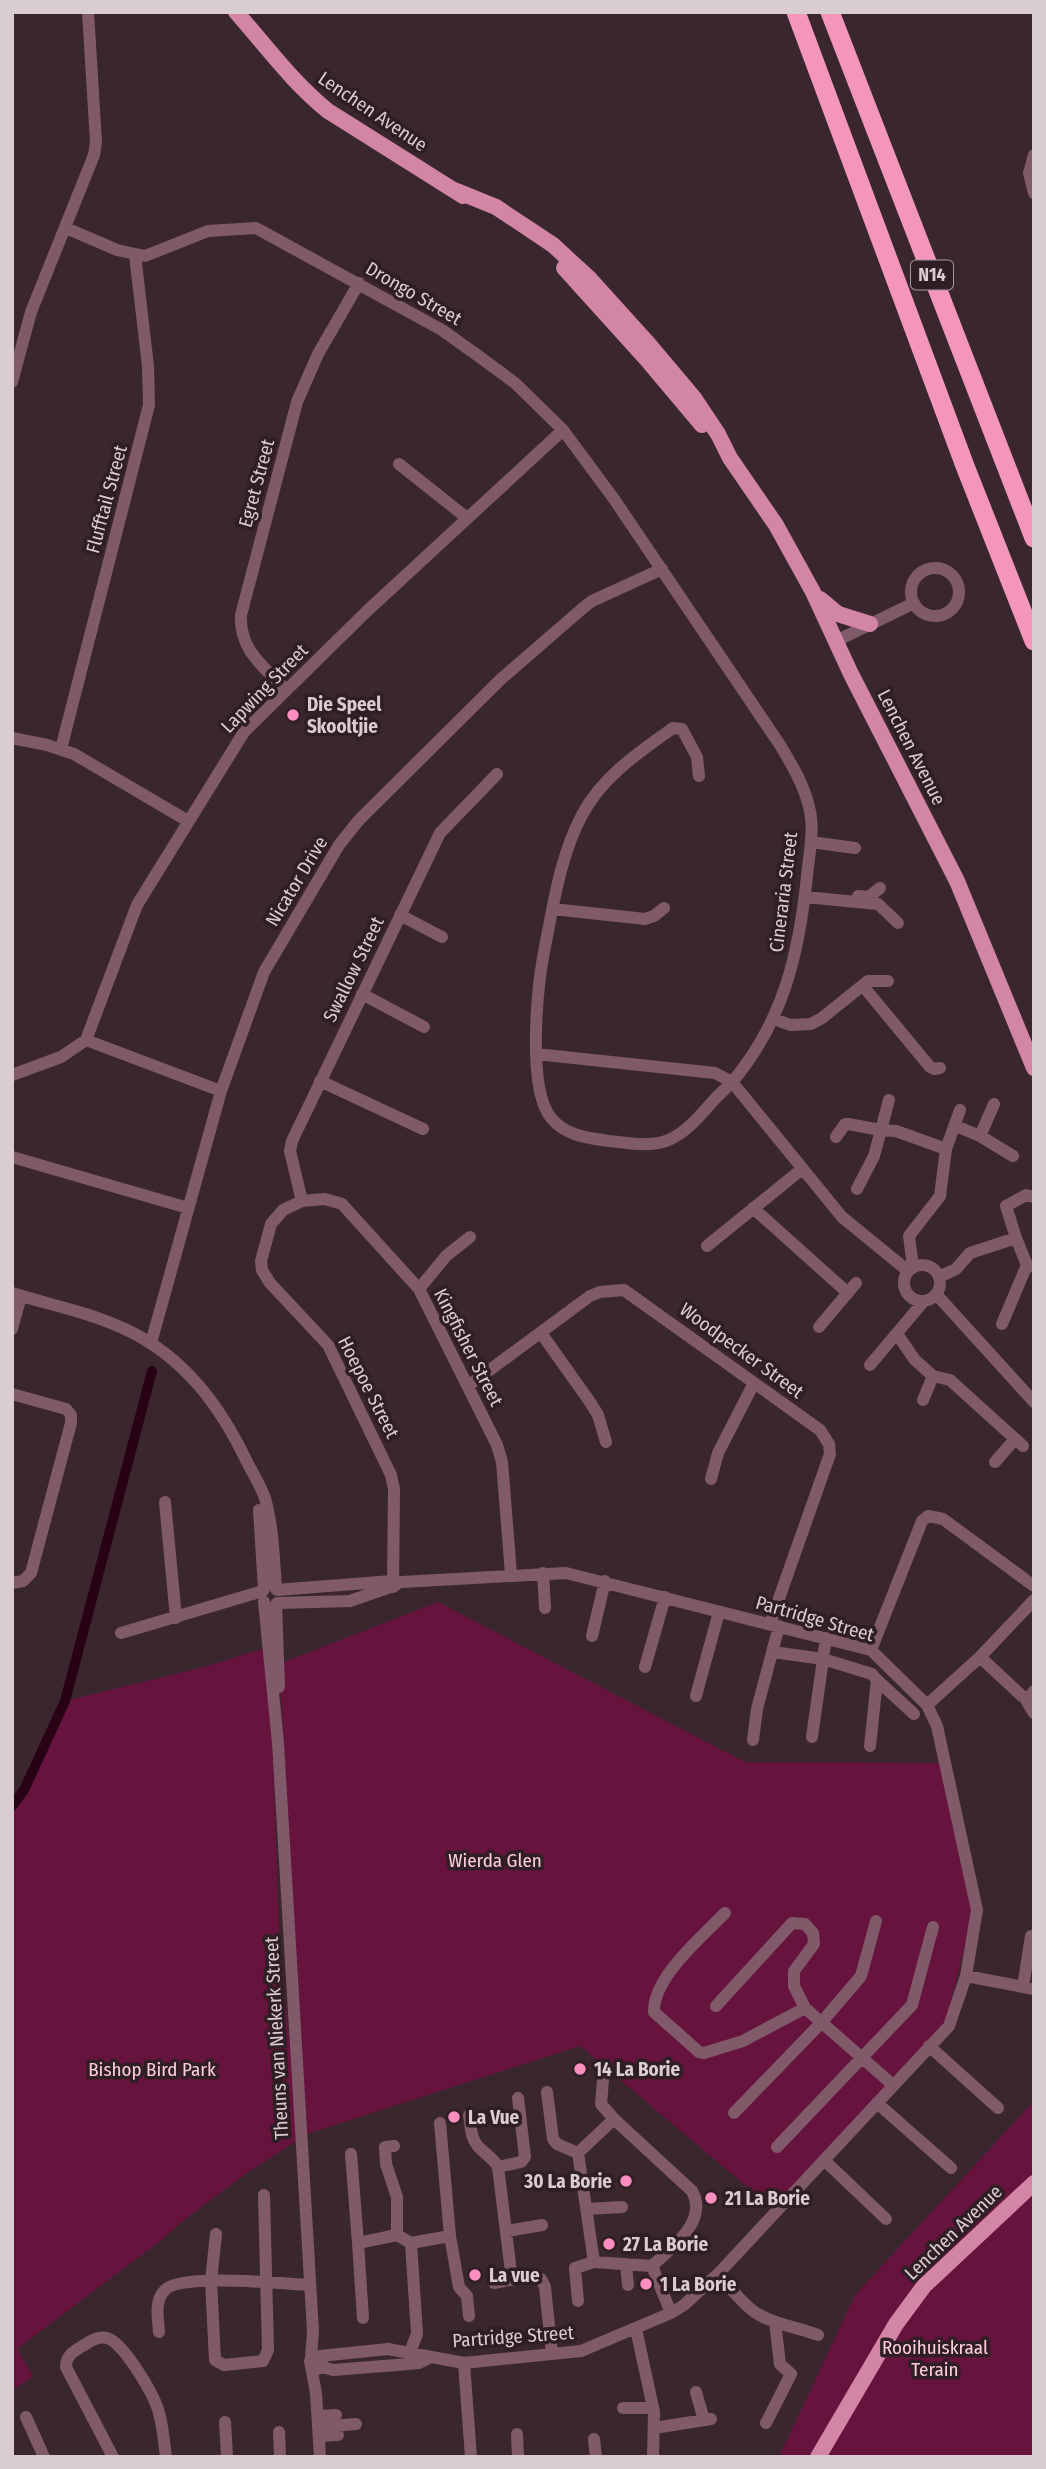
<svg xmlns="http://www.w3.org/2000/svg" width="1046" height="2469" font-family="'Fira Sans Condensed',sans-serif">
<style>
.green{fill:#66133e}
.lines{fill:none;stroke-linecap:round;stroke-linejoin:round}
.canal{stroke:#290115;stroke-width:10}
.minor{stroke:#815a69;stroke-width:12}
.major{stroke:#d385a5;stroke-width:16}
.highway{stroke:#f495bc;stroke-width:19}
.poi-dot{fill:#fe8ebd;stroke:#301e25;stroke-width:2.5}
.labels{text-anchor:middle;stroke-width:7;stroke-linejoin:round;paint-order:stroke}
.shield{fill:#301e25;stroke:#a7989e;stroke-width:2}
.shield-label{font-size:18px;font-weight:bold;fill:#dacdd2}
.street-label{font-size:19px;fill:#dacdd2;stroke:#301e25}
.poi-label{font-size:19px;font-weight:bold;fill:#dacdd2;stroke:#301e25;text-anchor:start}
.park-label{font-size:19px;fill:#feccdf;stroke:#301e25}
</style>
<rect width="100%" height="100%" fill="#3a272e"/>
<!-- green -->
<path class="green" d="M438 1602 745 1762 940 1763 974 1908 946 2022 772 2208 580 2046 307 2134 279 1664Z
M265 1648 271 1702 280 1957 301 2138 250 2171 189 2216 159 2242 17 2349 33 2376 13 2390 12 2394V1806L24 1790 65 1701 208 1666Z
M1034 2101V2457H779L855 2295Z"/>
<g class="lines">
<!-- canal -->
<path class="canal" d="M12 1806 24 1790 65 1701 152 1371"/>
<!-- minor -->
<path class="minor" d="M1034 155 1029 173 1034 193
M66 228 117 250 145 256 208 231 256 228 442 330 477 355 515 383 563 430 614 499 780 745C792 765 804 785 809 807 815 829 809 854 807 876 799 953 784 1020 733 1081 727 1088 720 1093 714 1100 701 1114 689 1130 671 1139 651 1148 630 1143 609 1141 588 1138 566 1136 551 1118 527 1088 537 989 544 952 553 907 560 856 582 815 602 777 639 752 673 728L682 729 697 757 699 776
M12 382 31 312 94 155 96 142 88 12
M399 464 467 518
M911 592a24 24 0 1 1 48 0a24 24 0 1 1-48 0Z
M836 641 914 603
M286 690C264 667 239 650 241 615L297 402 318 354 359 283
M12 738 47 745 74 754 188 821
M61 749 149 405 148 366 135 255
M811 842 855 848
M858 896 869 897 880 888
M805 897 878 904 898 923
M553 909 645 919 654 916 664 908
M400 915 442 937
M863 986 930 1067 934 1069 940 1068
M362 994 424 1027
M774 1019 790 1025 811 1024 822 1018 868 981H888
M86 1040 137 905 244 732 366 612 563 430
M536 1054 715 1073 732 1082 842 1217 908 1271
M12 1075 61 1057 86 1040 221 1091
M320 1081 423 1129
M956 1126 980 1136 1013 1156
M980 1136 994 1104
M836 1137 845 1124H848L881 1130 896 1131 946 1149
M12 1157 188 1208
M857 1189 874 1156 889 1100
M302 1201 290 1151 292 1141 440 833 497 774
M753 1208 848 1293
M1016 1238 1006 1206 1026 1195 1034 1197
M707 1246 802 1169
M904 1283a18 18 0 1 1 36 0a18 18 0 1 1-36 0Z
M913 1267 909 1236 940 1196 946 1149 960 1110
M939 1277 956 1269 970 1253 1016 1238 1027 1265 1034 1267
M419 1289 446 1256 470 1237
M12 1293C50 1305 89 1312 125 1329 185 1357 221 1407 248 1464 254 1475 261 1487 265 1498 273 1527 274 1559 276 1589
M936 1294 1034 1402
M1002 1324 1027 1265
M819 1327 856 1283
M12 1329 21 1296
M541 1333 590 1402 598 1415 606 1442
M897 1334 915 1360 933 1376 950 1380 1023 1446
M151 1343 221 1091 264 972 339 845 359 820 501 679 583 608 592 601 662 569
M870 1365 924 1301
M468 1386 590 1296 600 1292 624 1290 820 1430 829 1444 830 1454 770 1624
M12 1394 66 1409 71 1415V1423L31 1573 23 1581 12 1583
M923 1400 933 1376
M995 1462 1015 1439
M711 1479 718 1453 754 1383
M165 1502 176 1618
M259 1510 264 1589
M543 1573 545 1608
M393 1587 394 1489 391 1475 328 1345 270 1283 262 1270 261 1261 271 1224 283 1210 302 1201 325 1199 342 1204 419 1289 497 1445 502 1462 511 1574
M277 1590 392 1581 402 1582 566 1573 871 1650 927 1705 937 1726 977 1910 966 1976 949 2026 718 2274 684 2305 671 2313 581 2351 464 2363 388 2349 320 2356
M264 1602 278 1743 313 2331 311 2358
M277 1603 350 1601 396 1585
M276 1604 279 1687
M121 1633 263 1591
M592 1636 605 1581
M871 1650 922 1521 928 1516 943 1519 1034 1586
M773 1652 823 1659 872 1674 877 1680 870 1746
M980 1657 1022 1696 1028 1698
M645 1667 665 1597
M877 1680 914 1714
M1034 1691 1027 1702 1034 1713
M696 1696 719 1612
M927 1705 980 1657 1034 1600
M812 1737 826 1638
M753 1740 757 1709 779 1626
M725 1913C702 1937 653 1977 654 2012L699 2052 704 2053 743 2041 805 2008
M966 1976 1034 1989
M1023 1987 1031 1936
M716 2006 792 1923 805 1924 813 1933 814 1944 794 1971V1986L805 2008 893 2085
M929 2046 998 2108
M603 2080 601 2104 614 2119
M547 2092 553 2139 557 2144 578 2153
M877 2103 951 2168
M734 2113 821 2023 861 1976 876 1921
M469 2115C471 2125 470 2137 477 2145 484 2154 493 2157 498 2167L512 2280
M614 2119 692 2191C709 2221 671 2248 652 2266L594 2262 578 2153Z
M440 2123 450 2236 459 2287 467 2296 469 2316
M394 2146 385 2147 386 2164 397 2197V2235
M777 2147 912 2005 933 1927
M351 2154 358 2243
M824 2160 886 2219
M498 2167 521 2162 525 2157 518 2098
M587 2209 622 2207
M507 2231 542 2225
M216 2234 211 2281 215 2360 224 2365 263 2361 268 2350 264 2195
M411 2243 450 2236
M626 2264 628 2285
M652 2266 671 2313
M718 2274C729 2286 742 2304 756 2313 775 2325 798 2327 818 2335
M494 2283 531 2276 541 2279 545 2287 552 2354
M578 2301 575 2268 594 2262
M363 2318 358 2243 397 2235 411 2243 417 2334 410 2352
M636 2329 654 2412 653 2457
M159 2332C158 2318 154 2301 165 2290 181 2273 284 2284 310 2285
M464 2363 471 2457
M311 2367 317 2369 322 2367V2358L314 2356 310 2361 316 2393 320 2457
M322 2367 333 2370 409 2364 419 2363 429 2358
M696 2392 704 2420
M623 2408H653
M318 2416 336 2415
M26 2417 44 2457
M225 2422 227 2457
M766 2423 791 2374 780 2364 775 2322
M318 2427 356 2424
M654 2428 711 2419
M279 2432 280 2457
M517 2434 518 2457
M319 2436 338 2435
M594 2439 596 2457
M113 2457 66 2367C66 2354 76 2350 86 2344 92 2340 99 2336 107 2338 124 2343 155 2396 159 2413 163 2427 164 2442 166 2457"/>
<!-- major -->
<path class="major" d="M236 12C267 47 292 82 328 111L463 196
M454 190 496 207 553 245 590 279 646 341 694 398 718 434 730 458 776 525 813 592 851 674 957 881 1034 1068
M564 268 649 362 702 425
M820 599 838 614 870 624
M818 2457 896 2324 924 2286 1034 2183"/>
<!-- highway -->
<path class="highway" d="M796 12 965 466 1034 641
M830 12 1034 538"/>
</g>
<!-- markers -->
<g class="poi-dot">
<circle cx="293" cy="715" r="7"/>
<circle cx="580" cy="2069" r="7"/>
<circle cx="454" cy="2117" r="7"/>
<circle cx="626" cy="2181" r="7"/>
<circle cx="711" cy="2198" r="7"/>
<circle cx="609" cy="2244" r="7"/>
<circle cx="475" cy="2275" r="7"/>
<circle cx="646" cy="2284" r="7"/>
</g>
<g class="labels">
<!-- shield labels -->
<rect class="shield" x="911" y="260.5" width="42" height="29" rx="5"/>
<g class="shield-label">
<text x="932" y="281">N14</text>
</g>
<!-- street labels -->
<g class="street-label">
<text transform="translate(373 111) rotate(34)" y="7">Lenchen Avenue</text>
<text transform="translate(414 293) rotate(30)" y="7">Drongo Street</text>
<text transform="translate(256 483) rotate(-75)" y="7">Egret Street</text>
<text transform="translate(106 499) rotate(-75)" y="7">Flufftail Street</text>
<text transform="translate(264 688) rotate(-46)" y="7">Lapwing Street</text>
<text transform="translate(912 747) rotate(63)" y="7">Lenchen Avenue</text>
<text transform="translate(296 881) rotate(-59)" y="7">Nicator Drive</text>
<text transform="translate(783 892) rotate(-83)" y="7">Cineraria Street</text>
<text transform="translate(353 969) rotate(-64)" y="7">Swallow Street</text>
<text transform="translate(469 1347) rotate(63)" y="7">Kingfisher Street</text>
<text transform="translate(742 1350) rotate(36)" y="7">Woodpecker Street</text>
<text transform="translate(369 1387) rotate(63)" y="7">Hoepoe Street</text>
<text transform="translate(815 1618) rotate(16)" y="7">Partridge Street</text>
<text transform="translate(276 2038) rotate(-93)" y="7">Theuns van Niekerk Street</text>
<text transform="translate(953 2232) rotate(-44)" y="7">Lenchen Avenue</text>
<text transform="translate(513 2336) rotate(-4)" y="7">Partridge Street</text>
</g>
<!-- poi labels -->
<g class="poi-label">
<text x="307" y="711">Die Speel<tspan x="307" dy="22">Skooltjie</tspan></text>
<text x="594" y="2076">14 La Borie</text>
<text x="468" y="2124">La Vue</text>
<text x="612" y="2188" text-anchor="end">30 La Borie</text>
<text x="725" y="2205">21 La Borie</text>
<text x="623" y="2251">27 La Borie</text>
<text x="489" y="2282">La vue</text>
<text x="660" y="2291">1 La Borie</text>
</g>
<!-- park labels -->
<g class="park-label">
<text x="495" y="1867">Wierda Glen</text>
<text x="152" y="2076">Bishop Bird Park</text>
<text x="935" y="2354">Rooihuiskraal<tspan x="935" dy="22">Terain</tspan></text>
</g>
</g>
<!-- border -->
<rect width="1046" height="2469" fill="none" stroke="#dacdd2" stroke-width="28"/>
</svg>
